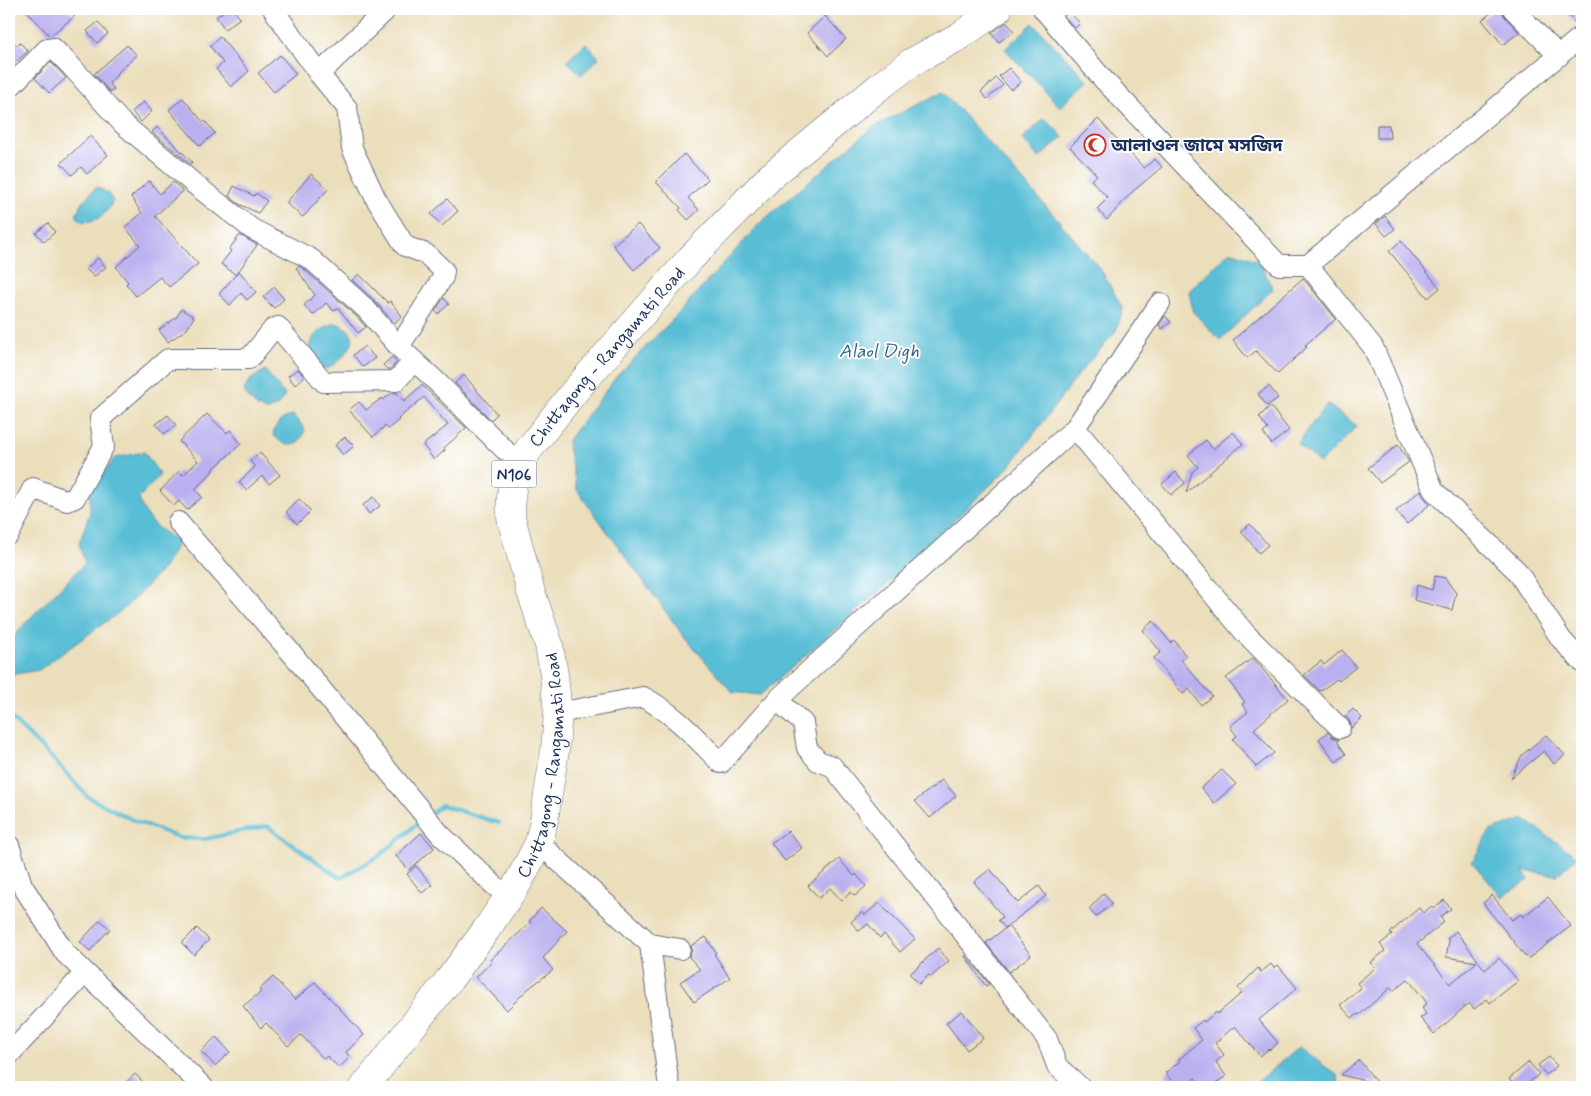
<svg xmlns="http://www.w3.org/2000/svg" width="1591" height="1096" font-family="Mynerve,'Noto Sans Bengali',sans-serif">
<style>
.water{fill:#58bed6;stroke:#3a769a}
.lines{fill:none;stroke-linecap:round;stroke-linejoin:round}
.stream{stroke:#58bed6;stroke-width:4}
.building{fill:#bbb0ef}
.minor-casing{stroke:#646c7f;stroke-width:22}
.highway-casing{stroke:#646c7f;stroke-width:29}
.minor{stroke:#fff;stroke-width:20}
.highway{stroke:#fff;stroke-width:28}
.labels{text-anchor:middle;stroke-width:4;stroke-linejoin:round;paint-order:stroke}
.shield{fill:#fff;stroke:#5f6d8e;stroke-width:1}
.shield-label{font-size:16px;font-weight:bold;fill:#1b2f5e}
.poi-label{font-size:18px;font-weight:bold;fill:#1b2f5e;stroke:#fff;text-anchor:start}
.street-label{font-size:18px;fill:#1b2f5e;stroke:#fff}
.water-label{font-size:19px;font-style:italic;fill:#306188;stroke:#fff}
</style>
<rect width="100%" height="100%" fill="#fff"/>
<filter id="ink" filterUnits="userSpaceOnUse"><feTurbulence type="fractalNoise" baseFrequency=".02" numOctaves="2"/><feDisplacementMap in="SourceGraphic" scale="10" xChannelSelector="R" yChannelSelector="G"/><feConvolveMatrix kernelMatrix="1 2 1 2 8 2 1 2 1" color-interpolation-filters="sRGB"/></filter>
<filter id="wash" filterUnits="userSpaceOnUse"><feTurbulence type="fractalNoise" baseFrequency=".0096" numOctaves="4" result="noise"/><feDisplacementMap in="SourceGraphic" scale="20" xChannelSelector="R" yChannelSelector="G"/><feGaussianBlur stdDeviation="1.12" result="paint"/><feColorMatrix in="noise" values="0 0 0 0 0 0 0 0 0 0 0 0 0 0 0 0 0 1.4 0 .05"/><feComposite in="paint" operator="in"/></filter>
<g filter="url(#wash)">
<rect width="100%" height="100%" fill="#ebdebb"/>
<!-- water -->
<path class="water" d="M1033 23 1088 81 1060 107 1005 49Z
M586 43 599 58 581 75 567 61Z
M943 92 1051 212 1101 270 1123 309 1116 331 1082 370 1009 467 902 571 760 695 732 692 682 634 577 490 567 441 617 376 679 313 760 223 873 127Z
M1045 118 1063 137 1039 158 1022 139Z
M96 187 108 193 113 201C105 215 100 221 83 222L76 216 81 204Z
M1230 251 1259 261 1273 289 1220 340 1193 312 1189 291Z
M335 323C369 334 346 356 328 369L322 368 309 355C311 335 317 330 335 323Z
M265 370 285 395 279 405 266 411C256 407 248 400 244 390L251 379Z
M1327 404 1357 426 1320 463 1297 444Z
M293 415 305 429C300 449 285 450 273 434 276 423 282 418 293 415Z
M144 452 160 475 139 498C145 521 159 530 179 541L164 568 125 608 39 670 9 675V644L25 623 85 563 79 544 90 512V491L115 458Z
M1524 819 1577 857 1557 875 1523 871 1529 880 1502 897 1472 862 1490 831Z
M1299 1047 1338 1076 1339 1087H1251Z"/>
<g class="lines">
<!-- stream -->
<path class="stream" d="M9 716 53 759 88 797 133 820 180 838 205 839 267 826 340 878 379 856 422 820
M432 813 441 805 499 823"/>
</g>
<g id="blocks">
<!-- building -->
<path class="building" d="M25 9H68L75 16 50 36Z
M227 9H233L240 18 225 29 216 17Z
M1496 9H1501L1505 17 1519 32 1503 45 1482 20Z
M1563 9H1582V15L1574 22Z
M1069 12 1080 23 1075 28 1064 16Z
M825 16 846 39 828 56 807 33Z
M98 22 108 34 97 43 87 31Z
M1006 22 1014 31 999 42 991 33Z
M9 37 17 46 20 43 28 51 15 63 9 55Z
M220 37 249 71 231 87 216 69 223 63 210 46Z
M127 45 137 55 116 74 117 75 109 83 114 89 110 92 94 74Z
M280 55 296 74 274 92 258 73Z
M51 62 66 78 49 93 35 78Z
M1009 68 1021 82 1011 90 999 76Z
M996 78 1003 85 987 99 981 92Z
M183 98 203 122 205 121 215 133 200 146 169 110Z
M143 102 152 111 141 122 132 112Z
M1098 119 1144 168 1155 159 1162 167 1131 193 1107 220 1097 209 1108 198 1091 180 1097 175 1070 147Z
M1377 125H1389L1390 138H1377Z
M157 127 192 162 190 164 152 132Z
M90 136 108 155 87 174 81 167 72 175 61 163Z
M684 154 708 179 688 198 699 210 688 220 679 210 681 208 656 182Z
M311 174 328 189 303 217 286 203Z
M149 181 160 194 173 182 183 191 155 216 198 264 169 287 160 277 136 296 126 284 128 282 116 267 140 245 125 227 142 213 131 197Z
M234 186 254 196 256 193 267 201 258 213 239 204 229 196Z
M447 199 458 211 442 226 431 214Z
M1385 216 1395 229 1386 236 1376 224Z
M48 223 55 232 44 242 36 233Z
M638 224 660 248 634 270 613 245Z
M240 235 257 245 236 275 221 264 231 251 229 249Z
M1401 241 1440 288 1428 298 1389 251Z
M98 258 106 267 94 277 86 269Z
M299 266 304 269 356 316 366 327 358 333 338 308 334 311 326 303 313 315 304 305 315 295 296 268Z
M239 271 256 292 247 300 241 293 230 305 219 294Z
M359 274 388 303 390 301 402 316 394 323 374 300 352 280Z
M1303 278 1336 319 1305 345 1307 347 1278 374 1256 351 1247 358 1233 340Z
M274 287 284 299 274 308 263 297Z
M444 298 449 304 438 314 435 311Z
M181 309 194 317 187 329 168 342 159 330 177 317Z
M1165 316 1171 322 1162 329 1159 325Z
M365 346 375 358 363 367 353 355Z
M392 357 397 362 391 369H387L383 365Z
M298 369 304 377 295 385 288 376Z
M464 375 497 414 491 420 455 383Z
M422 385 466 428 444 448 445 450 434 460 423 445 448 425 424 397 398 419 399 420 388 429 385 426 373 437 349 410 359 402 366 410 382 398 383 400 392 393H397L404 401Z
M1269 386 1278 398 1267 406 1258 394Z
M1270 406 1289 430 1272 444 1263 433 1268 429 1259 417Z
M207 414 227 433 230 430 241 444 212 470 213 471 195 489 202 497 187 510 179 501 174 506 160 491 179 471 183 475 198 461 179 441Z
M168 415 176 425 164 434 156 424Z
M1233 432 1243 444 1186 493 1192 472 1198 467 1188 455 1206 440 1213 449Z
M345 437 354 446 343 455 335 445Z
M1398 445 1409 462 1380 483 1368 468Z
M260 453 280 475 269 484 262 476 246 490 239 482 255 467 250 461Z
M1176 472 1185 483 1171 495 1162 484Z
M1421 490 1423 496 1430 504 1407 524 1396 511Z
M374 497 380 506 369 514 363 505Z
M299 499 311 511 297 524 286 512Z
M1250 524 1268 545 1259 553 1241 531Z
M1435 576 1445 578 1456 593 1452 610 1414 600 1417 585 1432 590Z
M1153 621 1171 643 1174 640 1186 656 1181 660 1212 696 1201 705 1189 689 1183 694 1154 658 1161 652 1143 630Z
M1342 650 1356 667 1339 681 1337 679 1320 691 1304 675 1321 661 1324 665Z
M1253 658 1288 699 1254 729 1274 753 1256 767 1233 739 1237 736 1230 726 1248 712 1242 704 1245 702 1226 678Z
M1353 709 1362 718 1352 728 1349 720 1345 716Z
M1328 732 1332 737 1339 740 1337 741 1346 754 1336 762 1319 739Z
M1546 735 1565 755 1554 764 1544 751 1511 778 1522 755Z
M1222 770 1236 784 1214 803 1201 788Z
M942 780 956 796 930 818 915 801Z
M788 831 802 848 785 861 771 843Z
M421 833 434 848 409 870 396 856Z
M839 859 854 876 856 874 866 886 855 896 851 892 842 901 830 888 819 898 808 886Z
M416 866 432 885 422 893 407 874Z
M990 869 1018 903 1039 886 1046 896 1005 928 998 920 1003 917 974 882Z
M1104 893 1112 904 1096 917 1089 909Z
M1492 895 1512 920 1521 914 1523 917 1548 897 1571 926 1529 958 1525 956 1483 903Z
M1444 900 1451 909 1440 917 1444 922 1417 944 1450 984 1477 962 1446 957 1449 941 1447 939 1456 931 1485 970 1499 958 1518 981 1490 1003 1487 999 1474 1009 1469 1003 1434 1034 1420 1018 1426 1014 1422 1008 1427 1003 1408 979 1393 991 1390 988 1359 1015 1358 1014 1352 1018 1340 1005 1361 988 1357 983 1375 968 1370 963 1385 951 1380 944 1392 935 1390 933 1401 923 1419 908 1423 913 1432 906 1434 909Z
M879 903 915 939 900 952 884 934 880 938 868 924 859 931 851 922 862 912 865 915Z
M541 908 567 931 543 958 553 970 528 989 507 1010 476 977 492 962 490 960 531 922 529 921Z
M100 920 110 929 90 951 80 942Z
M1008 926 1031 955 1009 972 986 943Z
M197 928 209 940 194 955 182 943Z
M706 937 716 953 714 954 730 978 694 1002 680 982 700 969 689 957 692 951 691 946Z
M938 948 949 961 931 977 929 975 919 984 910 974Z
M965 956H966L989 984 986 986Z
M1271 964 1274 968 1278 965 1297 988 1259 1020 1278 1043 1270 1050 1269 1049 1260 1056 1235 1026 1215 1043 1224 1055 1216 1062 1226 1076 1211 1087H1204L1195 1078 1183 1087H1177L1165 1073 1180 1061 1179 1059 1202 1040 1193 1028 1203 1020 1204 1022 1216 1012 1217 1014 1242 993 1238 988 1258 968 1261 972Z
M273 977 295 1000 315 982 364 1035 346 1052 350 1057 339 1068 327 1056 324 1059 301 1035 288 1046 266 1023 261 1028 243 1006 261 992 259 990Z
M962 1011 983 1038 967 1050 946 1023Z
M216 1037 230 1052 215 1066 201 1051Z
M1549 1057 1557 1066 1546 1075 1538 1065Z
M1359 1060 1378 1084 1341 1075Z
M1529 1062 1539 1074 1523 1087H1516L1509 1079Z
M135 1074 148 1087H121Z"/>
</g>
</g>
<g filter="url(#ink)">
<use href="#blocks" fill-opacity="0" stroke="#646c7f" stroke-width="1"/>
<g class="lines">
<!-- minor casing -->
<g class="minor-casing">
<path id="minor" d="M273 9 319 74 347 108 352 148 376 199 405 246 426 254 444 271 443 277 399 347 435 380 505 450
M1043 9 1102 78 1279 265H1308L1373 347 1434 491 1517 571 1561 639 1582 662
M1513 9 1559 56
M319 74 385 11 384 9
M9 88 47 49 53 48 71 66 122 123 198 187 252 229 311 259 365 308 399 347
M1308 265 1582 36
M1075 428 1245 633 1340 728
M178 522 294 656 440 834 496 887
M9 534 33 488 67 501 75 498 104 446 100 419 168 359H249L273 329 278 327 324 382 396 381 414 361
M777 700 1075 428 1160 303
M558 713 643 697C674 713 697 739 721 763L777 700 803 723 807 748 818 761 832 766 1047 1039 1057 1066 1080 1087
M539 843 650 944 669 1087
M9 845 22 885 65 953 203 1087
M650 944 680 949
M9 1055 85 973"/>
</g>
<!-- highway casing -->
<g class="highway-casing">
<g id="highway">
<path id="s1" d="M364 1087 449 980 486 930 519 881 539 843 544 820 555 750 558 713 554 675 549 645 530 589 511 517V496L515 469 529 449 574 392 691 258 771 176 879 87 912 62 960 36 998 9"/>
</g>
</g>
<!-- minor -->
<use href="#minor" class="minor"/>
<!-- highway -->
<use href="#highway" class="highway"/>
</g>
</g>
<!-- icons -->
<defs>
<g id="mosque-ring" transform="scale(1.125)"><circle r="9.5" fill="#fff" stroke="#c8321e" stroke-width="1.5"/><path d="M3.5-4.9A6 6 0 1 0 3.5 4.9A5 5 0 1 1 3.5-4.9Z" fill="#c8321e"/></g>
</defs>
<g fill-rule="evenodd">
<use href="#mosque-ring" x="1095" y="145"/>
</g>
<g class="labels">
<!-- shield labels -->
<rect class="shield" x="491.5" y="460.5" width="45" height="27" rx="4"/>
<g class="shield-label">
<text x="514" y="480">N106</text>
</g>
<!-- poi labels -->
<g class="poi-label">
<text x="1111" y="151">আলাওল জামে মসজিদ</text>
</g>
<!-- street labels -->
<g class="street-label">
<text dy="6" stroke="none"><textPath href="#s1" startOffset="828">Chittagong - Rangamati Road</textPath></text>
<text dy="6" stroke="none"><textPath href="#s1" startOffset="378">Chittagong - Rangamati Road</textPath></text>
</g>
<!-- water labels -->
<g class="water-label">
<text x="879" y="357">Alaol Digh</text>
</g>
</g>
<!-- margin -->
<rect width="1591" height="1096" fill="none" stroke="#fff" stroke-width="30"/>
</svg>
